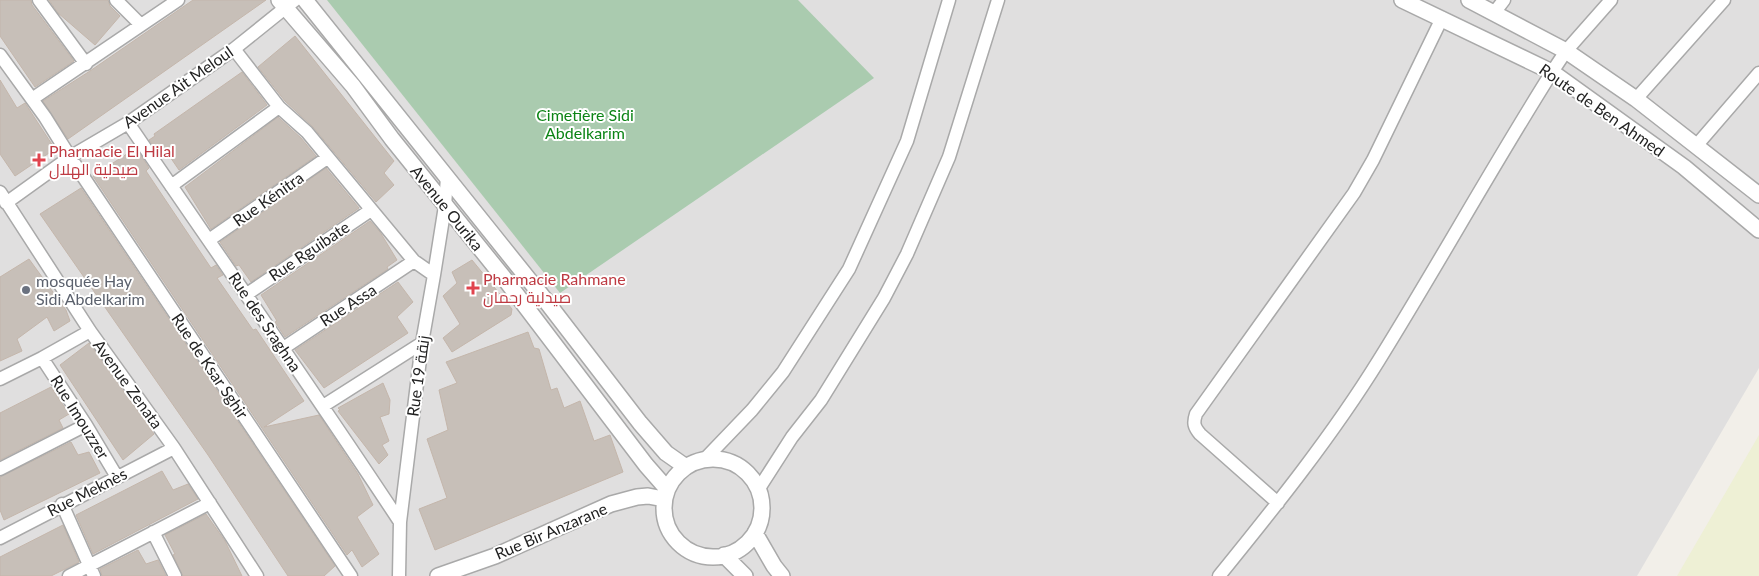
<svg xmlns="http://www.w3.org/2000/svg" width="1759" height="576" font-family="Lato,Cairo,sans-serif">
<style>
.residential{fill:#e0dfdf}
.farmland{fill:#eef0d5}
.cemetery{fill:#aacbaf}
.building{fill:#c7bfb8;stroke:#c4b6ab}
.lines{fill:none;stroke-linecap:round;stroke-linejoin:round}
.minor-casing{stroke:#a9a9a9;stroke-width:15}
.tertiary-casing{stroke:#a9a9a9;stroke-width:18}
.minor{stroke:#fff;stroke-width:12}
.tertiary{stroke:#fff;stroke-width:15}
.health-dot{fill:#e0444e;stroke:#fff;stroke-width:2}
.worship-dot{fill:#6b7280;stroke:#fff;stroke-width:2}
.labels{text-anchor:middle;stroke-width:4;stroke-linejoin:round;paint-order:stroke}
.street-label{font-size:16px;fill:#222;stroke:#fff}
.park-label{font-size:16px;fill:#0c8416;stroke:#fff}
.health-label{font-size:16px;fill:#be3a42;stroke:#fff;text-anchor:start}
.worship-label{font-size:16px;fill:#5b616d;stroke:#fff;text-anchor:start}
</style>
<rect width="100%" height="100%" fill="#f2efe9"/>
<!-- residential -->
<path class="residential" d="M0 0H1759V368L1637 576H0Z"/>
<!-- farmland -->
<path class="farmland" d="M1759 435V576H1677Z"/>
<!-- cemetery -->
<path class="cemetery" d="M327 0H798L874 78 560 293Z"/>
<!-- building -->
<path class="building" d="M0 0H31L32 5 74 61 35 87 0 36Z
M49 0H108L110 6 120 16 95 45 58 13Z
M193 0H266L68 139 43 101 90 71Z
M295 36 394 161 384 173 394 185 376 202 313 127 285 101 258 67Z
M242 72 267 105 179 170 166 151 161 156 149 140 155 136 154 134Z
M0 80 17 108 25 103 55 149 15 176 0 154Z
M278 117 301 138 316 156 211 229 185 187Z
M136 148 149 168 146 171 211 268 216 265 223 275 217 278 253 330 256 329 304 401 264 427 319 415 358 474 373 505 357 517 379 554 362 567 352 550 347 555 93 176Z
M326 168 359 208 251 282 239 265 236 266 220 242Z
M81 188 335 566 324 576H288L208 455 40 214Z
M370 221 380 232 397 260 387 267 388 269 285 337 275 322 277 321 261 295Z
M29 259 66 310 70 321 54 331 47 317 17 339 22 351 0 361V277Z
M472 260 512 309 511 315 452 352 443 338 460 324 443 296 457 283 452 272Z
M398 282 413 302 397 317 408 333 324 388 295 350Z
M528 332 534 348 539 349 551 390 557 388 564 408 580 401 594 441 610 435 623 472 435 550 419 509 447 498 427 439 448 430 439 390 457 383 446 362Z
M89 343 154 434 123 460 60 365Z
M383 383 390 400 389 414 380 417 389 441 382 445 388 455 379 464 338 411 340 410 338 408Z
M51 387 69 414 59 420 63 428 0 460V413Z
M71 442 78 455 89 452 100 473 4 520 0 510V477Z
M162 471 173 490 188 484 198 499 93 554 76 515Z
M206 514 225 541 242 576H183L173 555 175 554 165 535Z
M63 525 79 562 51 576H0V557Z
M138 550 146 564 158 560 166 576H102L100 569Z"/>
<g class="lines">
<!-- minor casing -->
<g class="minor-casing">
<path id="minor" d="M39 0 86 64
M116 0 141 25
M1494 13 1504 0
M234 49 279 107 307 132 414 261 434 275
M0 55 45 117 70 157 351 576
M32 99 178 0
M1636 99 1724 0
M128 123C219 256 311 387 400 522
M1696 146 1759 73
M171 186 279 107
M0 192 90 331 174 448 257 576
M6 203 70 157 128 123 234 49 295 0
M209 240 327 158
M247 294 371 210
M282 349 414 261
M42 358 86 425 117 477
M0 379 42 358 90 331
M323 406 422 343
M705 459 752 410 783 372 849 269 907 141 949 0
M0 469 86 425
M758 490 792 437 821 400 884 298 907 254 949 157 998 0
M1278 503 1200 434C1194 427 1193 423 1196 414L1354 193 1373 160 1442 18
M62 504 94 576
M153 532 175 576
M0 538 174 448
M69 576 210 503
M399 576 400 522 422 343 434 275 445 206 447 177
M1219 576C1275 507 1332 436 1379 360 1438 265 1492 167 1552 72L1566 51 1611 0"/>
</g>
<!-- tertiary casing -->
<g class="tertiary-casing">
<path id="tertiary" d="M279 0 353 86 392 139 504 278 646 465 667 489
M305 0 546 301 640 423 666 453 686 467
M1402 0 1552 72 1684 167 1759 230
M1469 0 1566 51 1636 99 1759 195
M664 508a49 49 0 1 1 98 0a49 49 0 1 1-98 0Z
M755 533 774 566 782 576
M724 555 745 576
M438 576 495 556 611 504 637 497 648 496 664 499"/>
</g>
<!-- minor -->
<use href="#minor" class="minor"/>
<!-- tertiary -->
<use href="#tertiary" class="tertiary"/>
</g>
<!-- markers -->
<g class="health-dot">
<path d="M36.5 152.5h5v5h5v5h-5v5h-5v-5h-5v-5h5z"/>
<path d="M470.5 280.5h5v5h5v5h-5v5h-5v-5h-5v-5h5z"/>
</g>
<circle class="worship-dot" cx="26" cy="290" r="5"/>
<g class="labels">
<!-- street labels -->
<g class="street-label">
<text transform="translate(178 87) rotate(-35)" y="6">Avenue Ait Meloul</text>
<text transform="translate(1602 110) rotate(35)" y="6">Route de Ben Ahmed</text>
<text transform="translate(268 199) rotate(-35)" y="6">Rue Kénitra</text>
<text transform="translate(447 208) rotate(51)" y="6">Avenue Ourika</text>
<text transform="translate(309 251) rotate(-34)" y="6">Rue Rguibate</text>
<text transform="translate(348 305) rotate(-33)" y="6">Rue Assa</text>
<text transform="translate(265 322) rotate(56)" y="6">Rue des Sraghna</text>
<text transform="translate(210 366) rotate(56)" y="6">Rue de Ksar Sghir</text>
<text transform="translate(418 376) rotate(-82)" y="6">Rue 19 زنقة</text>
<text transform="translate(128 384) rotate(54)" y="6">Avenue Zenata</text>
<text transform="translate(80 417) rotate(58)" y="6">Rue Imouzzer</text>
<text transform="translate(87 492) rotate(-27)" y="6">Rue Meknès</text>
<text transform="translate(551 531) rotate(-23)" y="6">Rue Bir Anzarane</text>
</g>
<!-- park labels -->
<g class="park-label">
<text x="585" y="121">Cimetière Sidi<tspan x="585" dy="18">Abdelkarim</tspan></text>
</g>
<!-- health labels -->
<g class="health-label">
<text x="49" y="157">Pharmacie El Hilal<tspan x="49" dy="18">صيدلية الهلال</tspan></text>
<text x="483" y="285">Pharmacie Rahmane<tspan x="483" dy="18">صيدلية رحمان</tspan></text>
</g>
<!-- worship labels -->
<g class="worship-label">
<text x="36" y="287">mosquée Hay<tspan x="36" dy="18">Sidi Abdelkarim</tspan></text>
</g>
</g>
</svg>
